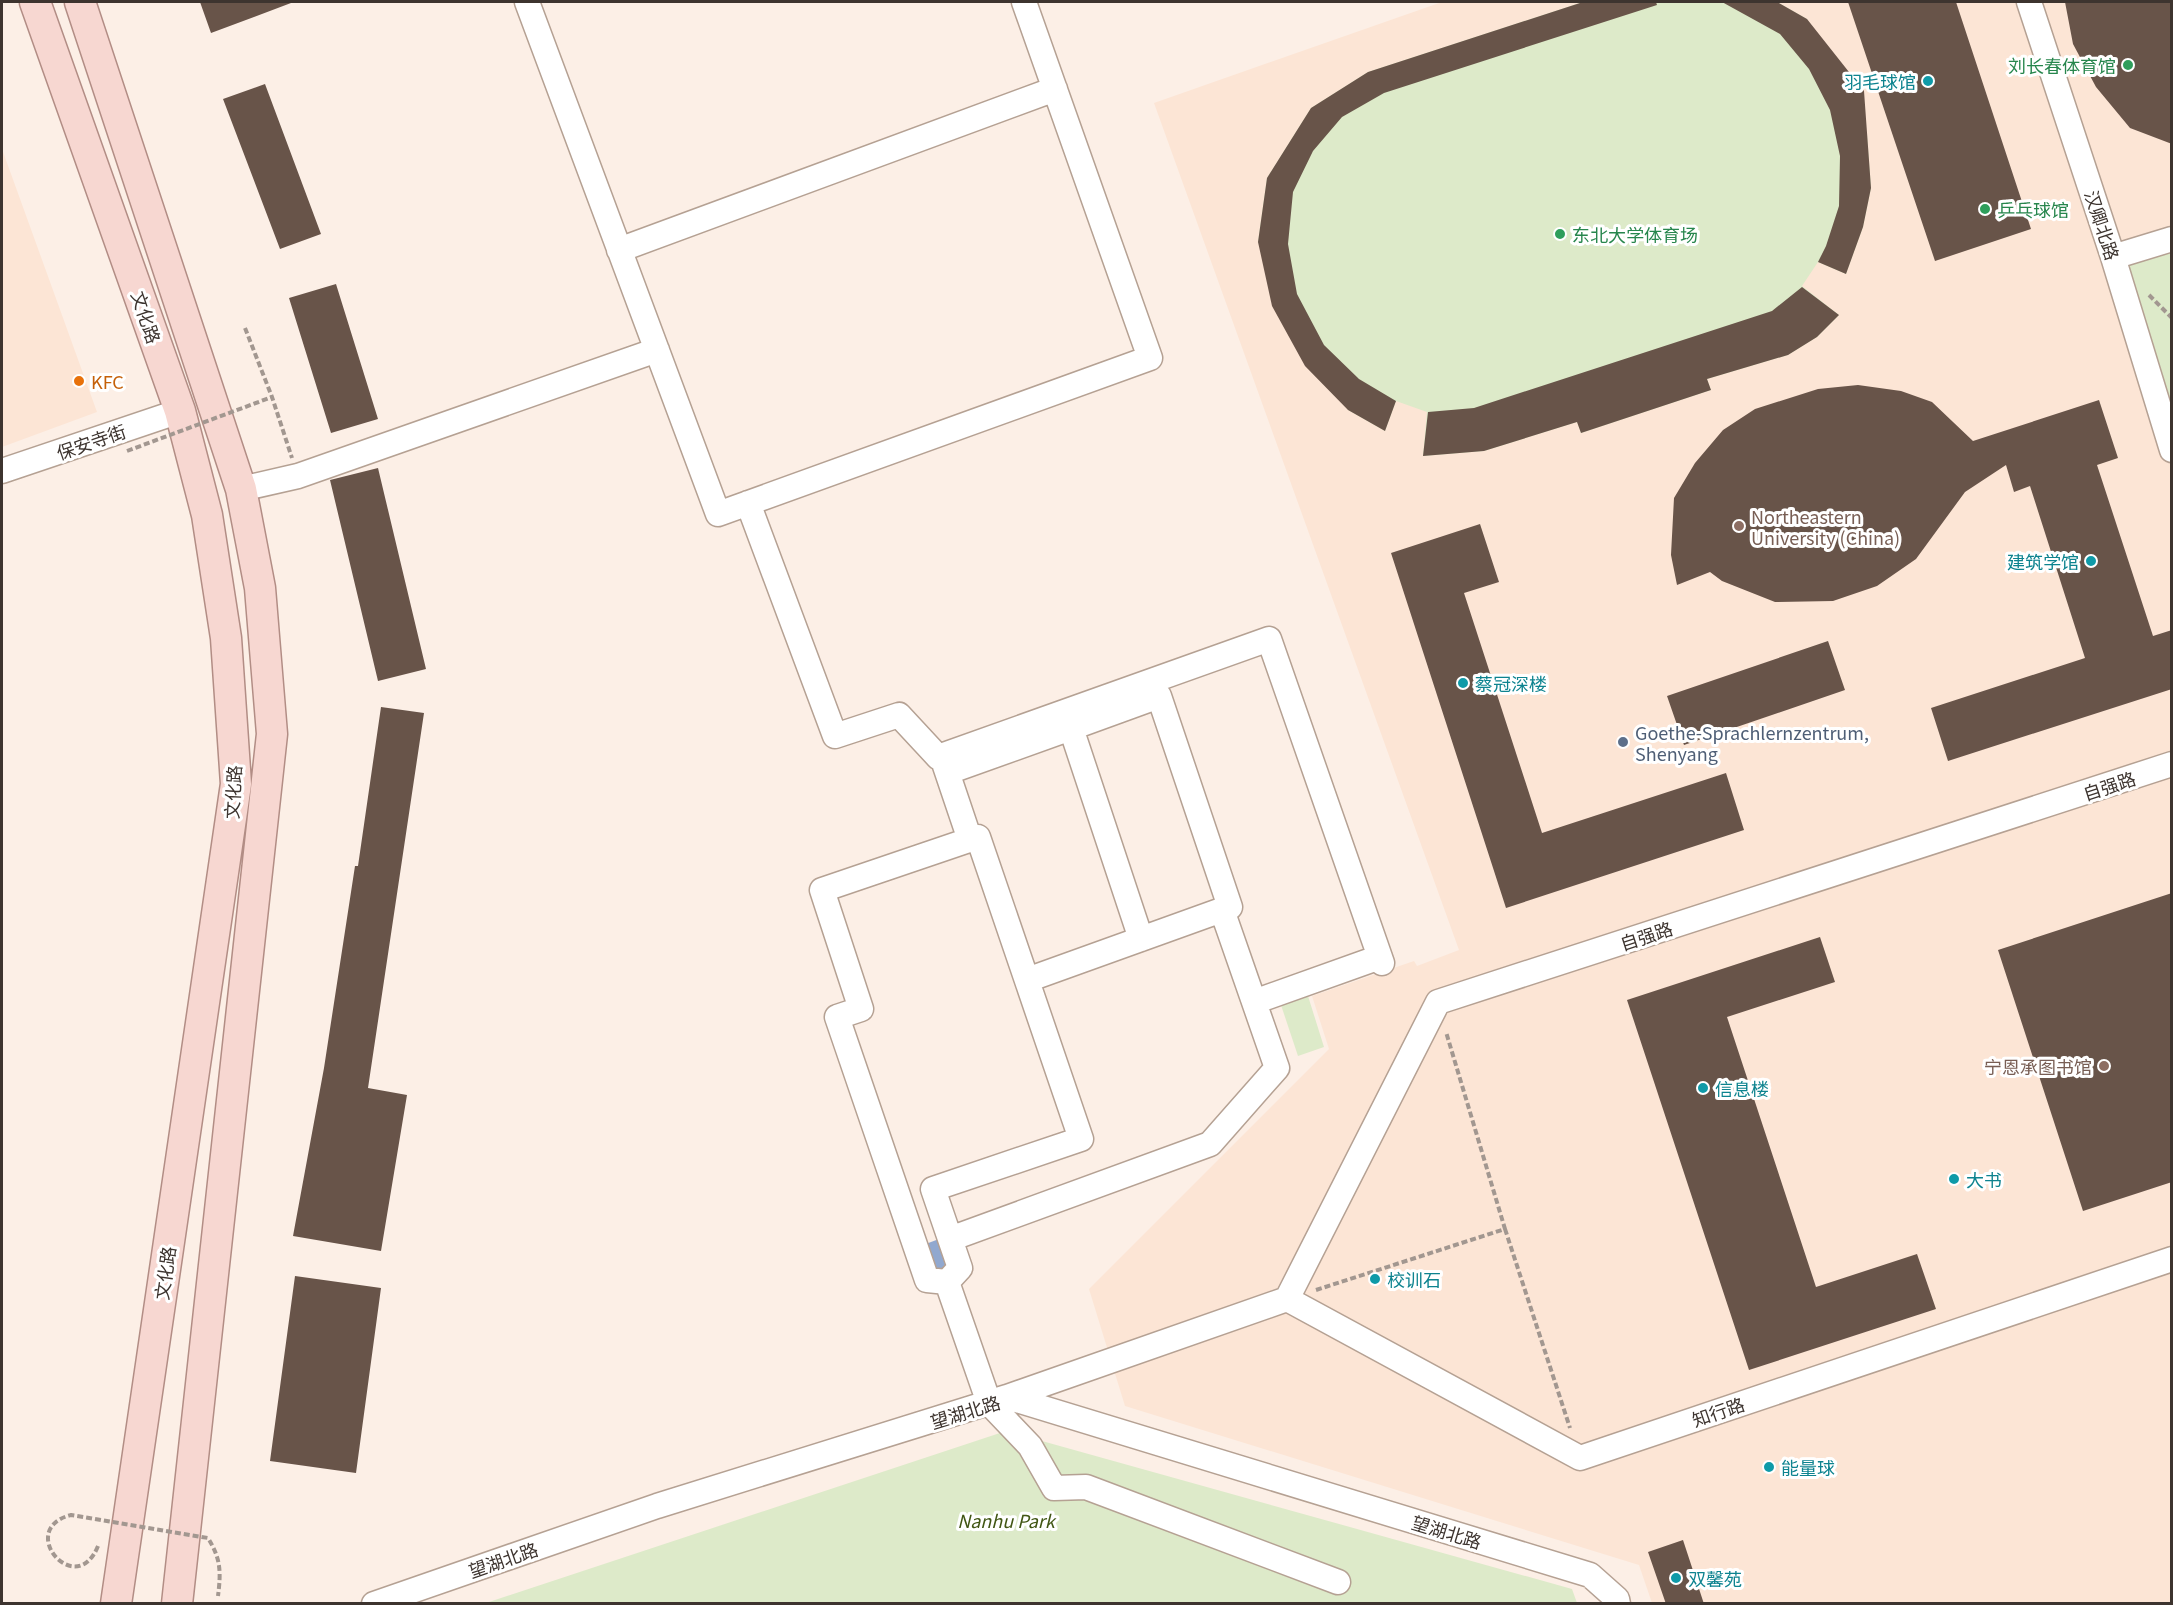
<svg xmlns="http://www.w3.org/2000/svg" width="2173" height="1605" font-family="Georgia,'Noto Sans SC',serif">
<style>
.built{fill:#fce5d5}
.green{fill:#ddeac9}
.water{fill:#91a8cf}
.building{fill:#685449}
.lines{fill:none;stroke-linecap:round;stroke-linejoin:round}
.minor-casing{stroke:#b5a193;stroke-width:27}
.major-casing{stroke:#b28d85;stroke-width:33}
.path{stroke:#a29790;stroke-width:4;stroke-dasharray:6 3;stroke-linecap:butt}
.minor{stroke:#fff;stroke-width:24}
.major{stroke:#f7d7d1;stroke-width:30}
.path-bridge{stroke:#a29790;stroke-width:4;stroke-dasharray:6 3;stroke-linecap:butt}
.leisure-dot{fill:#2e9e5b;stroke:#fff;stroke-width:2}
.culture-dot{fill:#0f9aa8;stroke:#fff;stroke-width:2}
.food-dot{fill:#e8710a;stroke:#fff;stroke-width:2}
.education-dot{fill:#8d6e63;stroke:#fff;stroke-width:2}
.service-dot{fill:#5c6f8a;stroke:#fff;stroke-width:2}
.labels{text-anchor:middle;dominant-baseline:central;stroke-width:6;stroke-linejoin:round;paint-order:stroke}
.leisure-label{font-size:18px;fill:#27864d;stroke:#fff;text-anchor:start}
.culture-label{font-size:18px;fill:#0d838f;stroke:#fff;text-anchor:start}
.street-label{font-size:18px;fill:#3d342f;stroke:#fff}
.food-label{font-size:18px;fill:#c56008;stroke:#fff;text-anchor:start}
.education-label{font-size:18px;fill:#785e54;stroke:#fff;text-anchor:start}
.service-label{font-size:18px;fill:#4e5e75;stroke:#fff;text-anchor:start}
.park-label{font-size:18px;font-style:italic;fill:#415614;stroke:#fff}
</style>
<rect width="100%" height="100%" fill="#fcefe6"/>
<path class="built" d="M1442,2h729v1601h-519l-13,-38 -514,-159 -36,-117 240,-240 -17,-53 102,-35 3,5 42,-16 -305,-847z
M2,149l95,263 -95,35z"/>
<path class="green" d="M1583,2h194l30,17 60,115 4,54 -8,39 -17,47 -28,-12 -16,24 37,29 -22,22 -29,18 -81,24 4,11 -130,43 -4,-11 -93,29 -61,5 4,-44 -31,-11 -11,30 -37,-21 -90,-168 9,-64 44,-70 57,-36z
M2171,239v210l-58,-192z
M1308,996l16,51 -26,9 -17,-51z
M1006,1431l566,158 5,14 -1094,1z"/>
<path class="water" d="M939,1239l14,24 -19,13 -11,-31z"/>
<path class="building" d="M200,2h91v1l-80,30z
M1583,2h73l1,3 -273,88 -42,24 -29,34 -20,41 -5,52 9,50 27,51 35,34 37,22 -11,30 -37,-21 -43,-44 -33,-60 -14,-64 9,-64 44,-70 57,-36z
M1722,2h55l30,17 57,72 7,97 -8,39 -17,47 -28,-12 8,-16 13,-40 1,-50 -10,-46 -21,-41 -29,-35z
M1848,2h108l75,227 -96,32z
M2065,2h107v142l-42,-16 -34,-41 -23,-43z
M265,84l56,150 -41,15 -57,-150z
M336,284l42,135 -47,14 -42,-135z
M1802,287l37,28 -22,22 -29,18 -81,24 4,11 -130,43 -4,-11 -93,29 -61,5 5,-44 46,-4 298,-97z
M1858,385l43,6 31,11 41,39 126,-41 19,58 -21,7 56,171 19,-6v59l-224,72 -17,-53 154,-50 -55,-172 -16,6 -8,-27 -41,27 -49,67 -39,27 -44,15 -58,1 -53,-21 -12,-9 -33,13 -6,-30 3,-57 21,-35 28,-33 32,-21 63,-20z
M378,468l48,201 -48,12 -48,-201z
M1480,524l19,58 -35,11 78,240 184,-60 18,57 -238,78 -115,-355z
M1828,641l17,49 -161,55 -17,-49z
M381,707l43,6 -56,375 39,7 -26,156 -88,-15 31,-168 31,-202h3z
M2172,893v289l-89,29 -85,-261z
M1820,937l15,45 -108,35 89,270 101,-33 19,55 -187,61 -122,-370z
M295,1276l86,12 -25,185 -86,-12z
M1683,1540l21,64h-38l-18,-52z"/>
<g class="lines">
<g class="minor-casing">
<path id="minor" d="M527,2l191,512 432,-156 -126,-356
M2029,2l84,255 59,193
M619,250l436,-161
M2113,257l59,-18
M2,471l178,-60
M241,489l57,-13 359,-126
M748,503l87,233 64,-21 39,42 331,-118 113,324
M942,757l28,83
M948,772l123,-44 70,211
M1027,980l203,-73 -71,-211 -88,32
M1254,1002l126,-45
M950,1239l260,-95 67,-76 -55,-158
M947,1282l-20,-2 -90,-263 24,-8 -39,-119 156,-53 103,302 -148,50 27,79 -13,14 42,121 41,43 24,42 32,-1 252,95
M1287,1299l151,-297 734,-238
M1287,1299l293,159 592,-199
M1007,1397l280,-98
M374,1604l283,-98 350,-109 583,178 27,24 1,5"/>
</g>
<g class="major-casing">
<path id="major" d="M35,2l145,409 27,104 19,123 10,146 -120,820
M80,2l161,487 19,99 12,146 -95,870"/>
</g>
<path class="path" d="M2149,295l23,23
M245,328l27,69 20,61
M1505,1229l65,199
M1316,1290l189,-61 -59,-197"/>
<use href="#minor" class="minor"/>
<use href="#major" class="major"/>
<path class="path-bridge" d="M127,451l145,-54
M98,1546c-22,55 -83,-17 -27,-31l137,23c13,21 13,34 10,58"/>
</g>
<g class="leisure-dot">
<circle cx="2128" cy="65" r="6"/>
<circle cx="1985" cy="209" r="6"/>
<circle cx="1560" cy="234" r="6"/>
</g>
<g class="culture-dot">
<circle cx="1928" cy="81" r="6"/>
<circle cx="2091" cy="561" r="6"/>
<circle cx="1463" cy="683" r="6"/>
<circle cx="1703" cy="1088" r="6"/>
<circle cx="1954" cy="1179" r="6"/>
<circle cx="1375" cy="1279" r="6"/>
<circle cx="1769" cy="1467" r="6"/>
<circle cx="1676" cy="1578" r="6"/>
</g>
<circle class="food-dot" cx="79" cy="381" r="6"/>
<g class="education-dot">
<circle cx="1739" cy="526" r="6"/>
<circle cx="2104" cy="1066" r="6"/>
</g>
<circle class="service-dot" cx="1623" cy="742" r="6"/>
<g class="labels">
<g class="leisure-label">
<text x="2116" y="65" text-anchor="end">刘长春体育馆</text>
<text x="1997" y="209">乒乓球馆</text>
<text x="1572" y="234">东北大学体育场</text>
</g>
<g class="culture-label">
<text x="1916" y="81" text-anchor="end">羽毛球馆</text>
<text x="2079" y="561" text-anchor="end">建筑学馆</text>
<text x="1475" y="683">蔡冠深楼</text>
<text x="1715" y="1088">信息楼</text>
<text x="1966" y="1179">大书</text>
<text x="1387" y="1279">校训石</text>
<text x="1781" y="1467">能量球</text>
<text x="1688" y="1578">双馨苑</text>
</g>
<g class="street-label">
<text transform="translate(2103 225) rotate(72)">汉卿北路</text>
<text transform="translate(147 317) rotate(71)">文化路</text>
<text transform="translate(91 441) rotate(-19)">保安寺街</text>
<text transform="translate(2109 785) rotate(-18)">自强路</text>
<text transform="translate(232 792) rotate(-87)">文化路</text>
<text transform="translate(1646 935) rotate(-18)">自强路</text>
<text transform="translate(164 1273) rotate(-82)">文化路</text>
<text transform="translate(965 1411) rotate(-17)">望湖北路</text>
<text transform="translate(1718 1411) rotate(-19)">知行路</text>
<text transform="translate(1447 1531) rotate(17)">望湖北路</text>
<text transform="translate(503 1559) rotate(-19)">望湖北路</text>
</g>
<g class="food-label">
<text x="91" y="381">KFC</text>
</g>
<g class="education-label">
<text x="1751" y="516">Northeastern<tspan x="1751" dy="21">University (China)</tspan></text>
<text x="2092" y="1066" text-anchor="end">宁恩承图书馆</text>
</g>
<g class="service-label">
<text x="1635" y="732">Goethe-Sprachlernzentrum,<tspan x="1635" dy="21">Shenyang</tspan></text>
</g>
<g class="park-label">
<text x="1006" y="1520">Nanhu Park</text>
</g>
</g>
<rect width="2173" height="1605" fill="none" stroke="#3d342f" stroke-width="6"/>
</svg>
